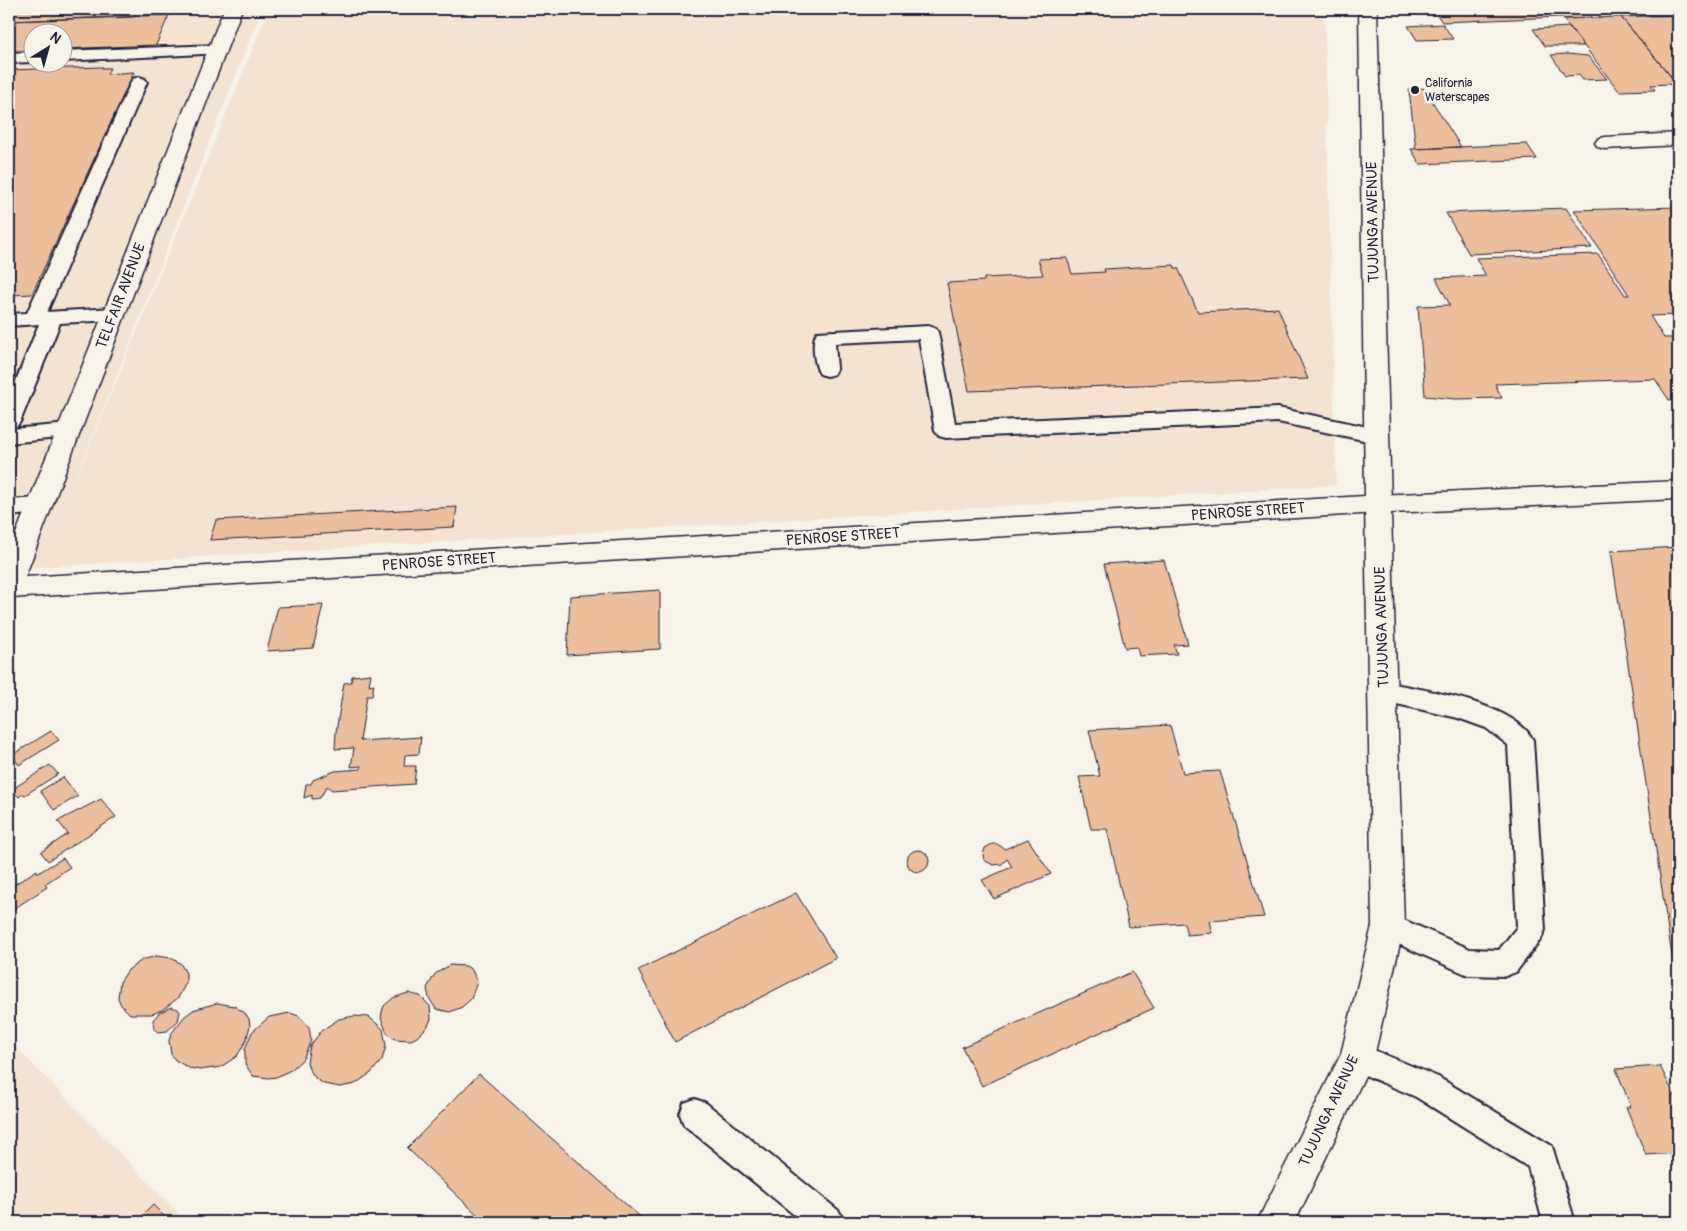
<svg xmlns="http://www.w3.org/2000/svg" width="1687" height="1231" font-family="Pangolin,sans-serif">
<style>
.built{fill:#f4e3d1;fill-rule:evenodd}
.building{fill:#ecbf9c;stroke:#22223b}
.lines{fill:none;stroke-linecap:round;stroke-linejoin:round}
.lane-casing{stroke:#22223b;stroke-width:4}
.street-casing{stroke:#22223b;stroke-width:3}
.secondary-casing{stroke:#22223b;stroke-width:3}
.lane{fill:#f7f3e8;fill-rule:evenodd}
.street{fill:#f7f3e8;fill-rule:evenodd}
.secondary{fill:#f7f3e8;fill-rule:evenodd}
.poi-dot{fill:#22223b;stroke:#f7f3e8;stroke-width:2}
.labels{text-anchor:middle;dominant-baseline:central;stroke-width:5;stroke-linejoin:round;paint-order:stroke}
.far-poi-label{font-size:12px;fill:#22223b;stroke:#f7f3e8;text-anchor:start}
.street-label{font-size:15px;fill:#22223b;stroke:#f7f3e8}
</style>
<rect width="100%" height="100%" fill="#f7f3e8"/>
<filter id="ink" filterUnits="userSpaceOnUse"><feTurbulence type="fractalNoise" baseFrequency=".02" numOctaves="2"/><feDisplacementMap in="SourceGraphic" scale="10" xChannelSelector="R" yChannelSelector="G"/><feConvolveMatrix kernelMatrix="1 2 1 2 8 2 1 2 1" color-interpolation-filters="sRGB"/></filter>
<g filter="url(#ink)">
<path class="built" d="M9,9h253l-197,497 204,-497h1055l12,476 -1327,84zM32,32h30v30h-30z
M9,1040l178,182h-178z"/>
<path class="building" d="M9,9h129l-4,8 -125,4z
M1433,9h121l7,8 -119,5z
M1614,9h52l4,4 -50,2z
M1586,11l6,7 -29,1 -6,-7z
M169,15l-13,30 -94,4v-17h-30v24l-20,1 4,-6h-7v-30z
M1678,15v66h-3l-54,-64z
M1621,17l57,68v3h-5l-4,-4 -18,1 4,5 -36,1 -56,-72z
M1443,24l10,15 -36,1 -9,-14z
M1570,27l14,19h-39l-12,-17z
M1567,54l21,2 19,23 -24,1 -4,-5 -14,1 -14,-21z
M103,67l-1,1h8l-3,6 27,-2 -102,222 -23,1v-225z
M1423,88l4,5 34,54 -45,2 -7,-59z
M1527,144l10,15 -117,5 -9,-15z
M1678,207v86l-8,1 8,11v10l-28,1 14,22h14v62h-9l-14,-21 -160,5 7,14 -46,1 -31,-3 -7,-90 32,-1 -14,-27 50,-2 -10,-18 122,-4 27,41h4l-55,-85z
M1566,208l26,40 -123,6 -23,-41z
M1067,258l5,16 33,-2 -1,-3 70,-4 1,3h3l20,44 80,-4 30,71 -339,12 -22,-108 37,-2v-3l59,-3 -5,-16z
M457,507l-3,20 -244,13 6,-20z
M1678,547v449l-67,-445z
M1164,560l24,84 -14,1 3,9 -38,2 -2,-9 -12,1 -21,-84z
M660,590v59l-93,6 3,-59z
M323,605l-10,43 -46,3 11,-44z
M371,674l-2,11 5,-1 -2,12h-5l-7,45 61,-4 -2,17 -14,1 -1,11h12l-2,18 -82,6 -5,-4 -7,12 -8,1v-4l-8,3 2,-14h5l2,-4 22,-9 26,-2v-3l-10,1 3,-19 -19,1 1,-17 8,-49 7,-1 1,-6z
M1170,725l13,48 37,-2 44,146 -55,4 3,12 -25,2 -3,-12 -55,4 -22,-98h-16l-12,-52 21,-1 -11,-46z
M51,731l8,9 -40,25 -7,-10z
M50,765l8,9 -33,21 -2,-1 -4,3 -6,-6 4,-5z
M63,777l15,19 -24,14 -14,-19z
M101,799l15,18 -68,44 -7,-9 27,-18 -10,-13z
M1028,839l23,35 -57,25 -12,-19 30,-13 -5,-8 -5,5 -9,1 -9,-5 -1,-5 2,-7 7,-4h5l8,5z
M907 861a11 11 0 1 1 22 0a11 11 0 1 1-22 0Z
M63,858l7,9 -25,17 2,3 -38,25v-24l28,-18 1,3z
M796,893l40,65 -161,84 -37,-72z
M156,956l15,2 9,5 6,10v10l-8,15 -16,12 -10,4h-22l-9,-9 -3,-7 2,-16 8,-12 14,-10z
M450,965l16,1 6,4 5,12 -6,17 -9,8 -12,5 -14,-3 -7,-11 -2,-10 8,-14z
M1132,972l22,36 -172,78 -20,-39z
M408,993l12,3 10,10 1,13 -3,7 -11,11 -6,3 -16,-1 -8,-6 -6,-15 1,-6 2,-6 9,-8z
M217,1003l17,3 11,7 4,6 1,7 -4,15 -9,15 -16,11 -21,3 -11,-2 -14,-8 -4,-6 -2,-13 2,-7 13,-17 9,-7z
M171,1007l7,2 2,3 -2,9 -11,10 -9,1 -4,-3 -1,-9 6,-7z
M290,1013l9,3 10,11 2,13 -8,19 -12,11 -15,7 -7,1 -16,-2 -8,-12v-15l7,-17 17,-15z
M354,1016l15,1 14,12 3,17 -4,14 -11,13 -16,11 -15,3 -16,-3 -8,-5 -7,-10 -2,-7 3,-16 12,-16 17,-11z
M1660,1066l18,37v50l-32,2 -20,-48h5l-15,-38z
M479,1074l167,148h-161l-78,-74z
M153,1205l17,17h-34z"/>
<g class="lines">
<g class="lane-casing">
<path id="lane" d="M217,45l6,2 2,3 -2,3 -161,8v-10z
M32,52v10l-23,1v-10z
M139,77l6,2 2,3 -100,230 67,-4 7,2 3,4 -3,4 -7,2 -54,3 -40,99 -4,5 -5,2 58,-5 7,2 4,5 -4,5 -67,7v-45l30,-74 -30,2v-12l18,-1 104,-231 2,-3z
M928,326l7,2 3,4 17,91 323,-15 99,21 8,2 3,5 -3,5 -8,2 -99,-21 -332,16 -7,-2 -4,-5 -16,-92 -84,4 2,26 -3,5 -7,2 -7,-2c-6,-9 -9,-33 -3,-42z
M39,498l8,2 3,6 -3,6 -38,4v-16z
M1384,682c39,8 129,20 149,58l12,190 -4,9 -25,33 -10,4 -38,-1 -90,-40 -4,-9 4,-9 10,-4 82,36 29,1 18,-23 -9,-182 -22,-17 -28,-10 -83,-19 -3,-7 3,-7z
M1357,1043l81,34 114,69 23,76h-32l-15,-55 -112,-70 -70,-30 -4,-10 4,-10z
M695,1099l11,4 133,108 5,11h-41l-119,-97 -4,-11 4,-11z"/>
</g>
<g class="street-casing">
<path id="street" d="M224,9h18l-217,568 1340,-81 -6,-487h18l14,495 -4,7 -9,2 -1369,85v-47z
M1678,133v12l-73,4 -7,-2 -3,-4 3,-4 7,-2z"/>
</g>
<g class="secondary-casing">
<path id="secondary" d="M1678,481v18l-287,14 13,413 -30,131 -79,165h-38l84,-168 31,-128 -7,-422 4,-7 9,-2z"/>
</g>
<use href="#lane" class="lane"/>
<use href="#street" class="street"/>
<use href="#secondary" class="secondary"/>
</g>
</g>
<circle class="poi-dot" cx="1415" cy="90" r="5"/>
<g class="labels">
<g class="far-poi-label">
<text x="1425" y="83">California<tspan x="1425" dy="14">Waterscapes</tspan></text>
</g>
<g class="street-label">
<text transform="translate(1373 222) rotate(-91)">TUJUNGA AVENUE</text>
<text transform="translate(121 296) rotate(-69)">TELFAIR AVENUE</text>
<text transform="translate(1248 512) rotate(-4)">PENROSE STREET</text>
<text transform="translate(843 537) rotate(-4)">PENROSE STREET</text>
<text transform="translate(439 562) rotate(-4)">PENROSE STREET</text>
<text transform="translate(1382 627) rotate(-92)">TUJUNGA AVENUE</text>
<text transform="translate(1329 1111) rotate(-65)">TUJUNGA AVENUE</text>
</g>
</g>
<rect width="1687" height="1231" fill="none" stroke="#f7f3e8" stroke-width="30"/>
<rect x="15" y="15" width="1657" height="1201" fill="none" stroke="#22223b" stroke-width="2" filter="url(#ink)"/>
<g transform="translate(48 48) rotate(37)"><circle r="24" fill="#f7f3e8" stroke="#a29fa3"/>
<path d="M0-4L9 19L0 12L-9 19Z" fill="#22223b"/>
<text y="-8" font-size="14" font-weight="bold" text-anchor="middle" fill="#22223b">N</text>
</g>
</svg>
